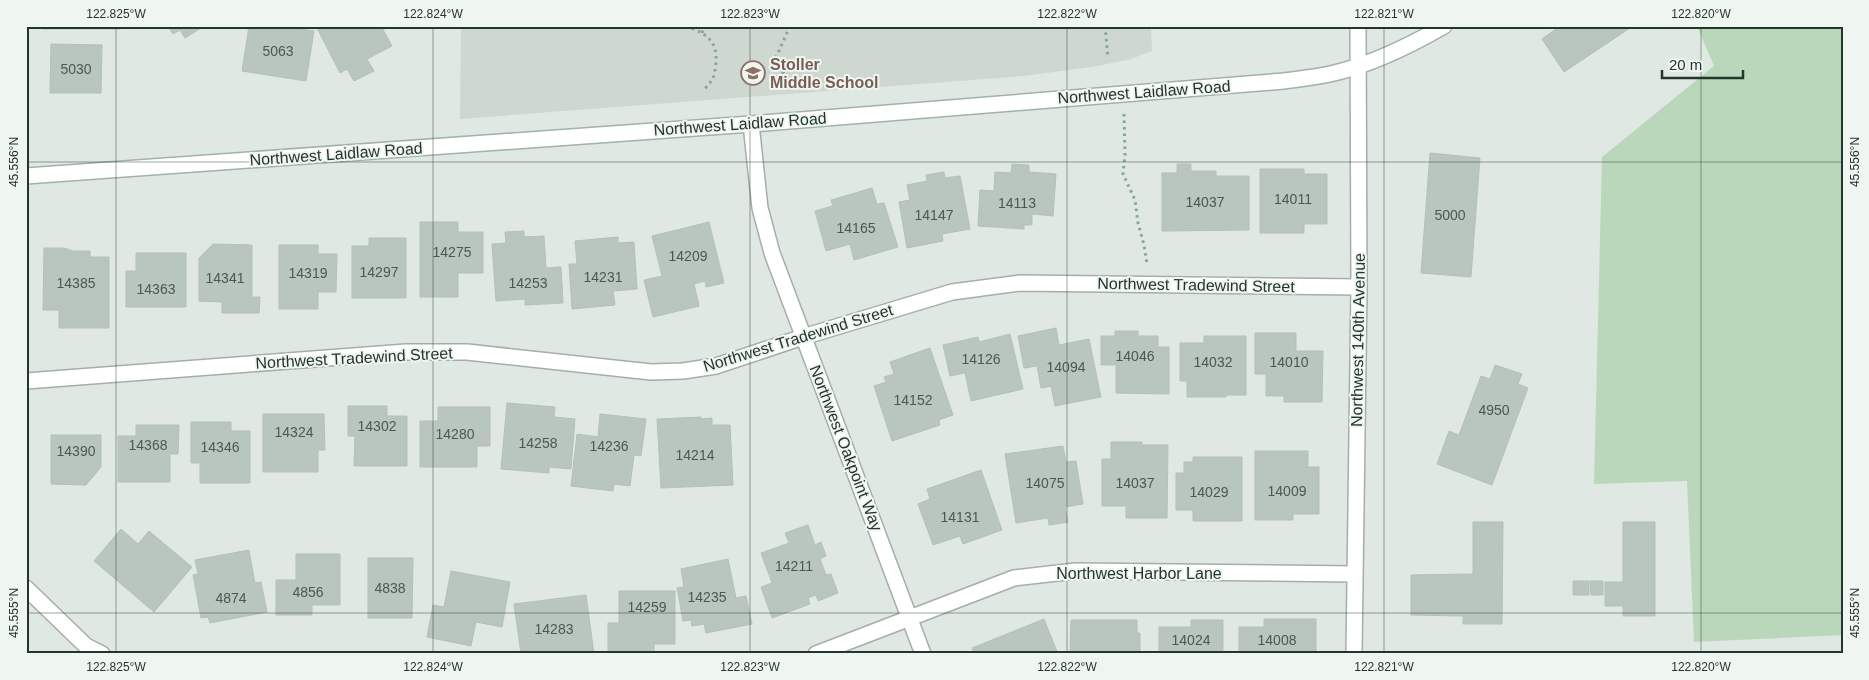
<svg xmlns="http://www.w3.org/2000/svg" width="1869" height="680" font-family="Helvetica,sans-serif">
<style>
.built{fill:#ced8d1}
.green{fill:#bbd7bb}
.building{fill:#b8c6bd;stroke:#b3c1b7}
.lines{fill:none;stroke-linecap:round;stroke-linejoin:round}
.minor-casing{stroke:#a3afa8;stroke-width:18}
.secondary-casing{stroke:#a0b3a7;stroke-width:18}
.path{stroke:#84a893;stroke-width:3;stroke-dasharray:2.5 4;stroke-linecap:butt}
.minor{stroke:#fff;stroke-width:15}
.secondary{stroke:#fff;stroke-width:15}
.ticks{fill:none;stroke:#23362c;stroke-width:1;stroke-opacity:0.45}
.labels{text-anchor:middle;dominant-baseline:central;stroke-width:4;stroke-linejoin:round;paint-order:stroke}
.number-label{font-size:14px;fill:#485a50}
.education-label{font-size:16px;font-weight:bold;fill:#785e54;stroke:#eff6f1;text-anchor:start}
.street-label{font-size:16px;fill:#23362c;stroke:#eff6f1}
.neatline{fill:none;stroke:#23362c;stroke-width:2}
.ticks-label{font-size:12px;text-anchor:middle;fill:#23362c}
</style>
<rect width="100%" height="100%" fill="#dfe8e2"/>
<path class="built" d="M461,26h690l1,25 -21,8 -33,7 -74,10 -564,43z"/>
<path class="green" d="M1697,26h146v609l-149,7 -7,-161 -93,3 8,-327 112,-91z"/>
<path class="building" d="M42,26h79v3h-79z
M168,26h36l-19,12 -5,-8 -7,4z
M249,26h33l32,5 -8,50 -64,-10z
M316,26h65l11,20 -25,13 7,12 -20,10 -7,-12 -7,4z
M1560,26h73l-69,46 -22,-33z
M51,44l51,1 -1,48h-51z
M1430,153l50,5 -9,119 -50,-4z
M1012,164l17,1v7l27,2 -3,42 -21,-2v11h-8v4l-46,-3 2,-36 14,1 1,-19 16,1z
M1177,164h14v7h25v5h33v54l-87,1v-58h15z
M1260,169h44v5h23v50h-23v9h-44z
M944,172l1,6 15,-2 10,53 -28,5 1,7 -36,7 -8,-46 11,-2 -3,-15 20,-4 -1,-6z
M872,188l5,16 7,-1 14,44 -44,13 -4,-16 -24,7 -11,-40 18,-5 -2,-6z
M420,222h38v10h25v41h-25v24h-38z
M709,222l15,61 -18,4 -1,-6 -11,3 5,22 -46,11 -9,-37 18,-4 -10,-40z
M524,231v6l20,-1 2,32 15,-1 2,36 -38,2v-6l-29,2 -4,-57 14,-1 -1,-11z
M618,237v6l16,-1 3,47 -24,2 2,14 -43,4 -3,-45h8l-2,-23z
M369,238h37v60h-54v-52h17z
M213,244l39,1v52h8l-1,16h-37v-11l-23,-1v-43z
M279,245h39v9h19l-1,38h-18v17h-39z
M44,248h20l9,3h17v6h19v71h-50v-18h-16z
M136,253h50v54h-60v-36h10z
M1056,328l3,17 30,-6 12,58 -46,9 -4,-20 -10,2 -4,-22 -13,2 -6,-32z
M1115,331h23v5h20v11h11v47l-53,-1v-28h-15v-29h14z
M1255,333h41v18h27l-1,51h-38v-6h-18v-22h-11z
M1010,334l13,55 -52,12 -6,-28 -15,3 -7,-31 35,-8 1,5z
M1204,336h42v59h-20v2h-39v-16h-7v-38h24z
M930,348l23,67 -14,5 1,5 -48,16 -18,-55 12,-4 -2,-5 10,-3 -4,-12z
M1495,365l27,9 -4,10 10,4 -36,97 -55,-21 12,-33 10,4 22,-59 9,3z
M507,403l48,4 -1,10 21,2 -4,50 -22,-2v6l-48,-4z
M348,406h39v10h20v50h-53l1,-30h-7z
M438,407h52v39h-13v21h-57v-46h18z
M263,414h61l1,36h-7v22h-55z
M600,414l46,5 -5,37 -7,-1 -4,31 -16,-2 -1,7 -42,-5 6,-52 21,3z
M701,417v2l11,-1v7h18l3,60 -72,3 -4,-69z
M191,422h40v9h19v52h-50v-20h-9z
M136,425h43l-1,29h-8v28h-52v-46h18z
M51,435h50v32l-15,18 -35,-1z
M1111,442h31v3h26l-1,73h-41v-12h-24v-47h9z
M1063,446l3,16 10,-1 7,43 -18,3 3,15 -19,3 -1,-7 -32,5 -11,-69z
M1255,451h53v16h11v47h-26v6h-38z
M1193,457h49v64h-49v-11h-17v-37h8v-11h9z
M981,470l21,60 -39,14 -3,-8 -27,9 -15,-41 12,-5 -3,-10z
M1473,522h30l-1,102h-39v-8l-52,-1v-40l62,-1z
M1623,522h32v94h-32v-10h-18v-24h18z
M808,525l7,20 6,-3 5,14 -6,3 6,16 5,-1 7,19 -20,8 -2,-6 -8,3 2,6 -38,14 -11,-31 11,-4 -11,-30 28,-10 -4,-10z
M121,529l17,15 11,-13 43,36 -38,45 -60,-51z
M249,550l6,33 6,-1 6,30 -57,11 -2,-6 -7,1 -8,-43 5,-1 -3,-14z
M296,554h44v51h-28v10h-36v-35h20z
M368,558h45l-1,60h-44z
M728,559l8,39 10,-2 6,28 -46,9 -2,-9 -12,2 -1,-6 -8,1 -6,-33 7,-1 -3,-18z
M451,571l59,11 -8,45 -26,-5 -5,24 -44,-9 6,-32 11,2z
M1573,581h16v14h-16z
M1590,581h13v14h-12z
M619,591h56v53h-21v9h-46v-30h11z
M586,595l8,59h-73l-7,-50z
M1044,619l14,35h-84l-2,-6z
M1264,619h52v35h-77v-27h25z
M1071,620h66v13h3v21h-70z
M1191,620h32v34h-64v-27h32z"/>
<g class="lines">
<g class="minor-casing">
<path id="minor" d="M751,124l9,84 12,45 151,401
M26,381l380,-29h61l184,20 32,-1 33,-5 87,-29 149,-45 68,-9 339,4
M26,588l60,58 16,8
M816,654l198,-76 61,-7 280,3
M1354,654l5,-367 -1,-261"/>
</g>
<g class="secondary-casing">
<path id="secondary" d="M26,176l725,-52 533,-43c15,-2 31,-4 46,-7 37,-8 81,-29 114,-48"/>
</g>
<path class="path" d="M686,26c7,3 16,6 21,11 12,9 10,28 6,41 -2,4 -6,8 -9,12
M790,26l-16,36 19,22
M1105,26l3,32
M702,33l3,-7
M1124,114l1,41 -2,19 12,26 3,23 6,22 3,19"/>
<use href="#minor" class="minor"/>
<use href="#secondary" class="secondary"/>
</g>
<path class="ticks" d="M116,26v628M433,26v628M750,26v628M1067,26v628M1384,26v628M1701,26v628M26,162h1817M26,613h1817"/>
<defs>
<g id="school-ring" transform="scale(1.25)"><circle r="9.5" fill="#eff6f1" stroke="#8d6e63" stroke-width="1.5"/><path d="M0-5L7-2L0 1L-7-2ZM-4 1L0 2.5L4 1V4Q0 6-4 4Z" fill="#8d6e63"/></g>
</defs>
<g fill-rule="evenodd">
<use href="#school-ring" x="753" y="73"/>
</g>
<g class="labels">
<g class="number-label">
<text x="278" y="51">5063</text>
<text x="76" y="69">5030</text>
<text x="1293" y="199">14011</text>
<text x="1205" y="202">14037</text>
<text x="1017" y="203">14113</text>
<text x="934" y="215">14147</text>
<text x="1450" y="215">5000</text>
<text x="856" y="228">14165</text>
<text x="452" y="252">14275</text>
<text x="688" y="256">14209</text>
<text x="379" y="272">14297</text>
<text x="308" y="273">14319</text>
<text x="603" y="277">14231</text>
<text x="225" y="278">14341</text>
<text x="76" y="283">14385</text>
<text x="528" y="283">14253</text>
<text x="156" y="289">14363</text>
<text x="1135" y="356">14046</text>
<text x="981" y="359">14126</text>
<text x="1213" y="362">14032</text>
<text x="1289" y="362">14010</text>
<text x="1066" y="367">14094</text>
<text x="913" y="400">14152</text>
<text x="1494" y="410">4950</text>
<text x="377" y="426">14302</text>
<text x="294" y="432">14324</text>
<text x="455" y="434">14280</text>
<text x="538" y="443">14258</text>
<text x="148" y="445">14368</text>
<text x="609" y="446">14236</text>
<text x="220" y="447">14346</text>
<text x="76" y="451">14390</text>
<text x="695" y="455">14214</text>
<text x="1045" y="483">14075</text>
<text x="1135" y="483">14037</text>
<text x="1287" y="491">14009</text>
<text x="1209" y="492">14029</text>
<text x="960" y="517">14131</text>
<text x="794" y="566">14211</text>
<text x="390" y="588">4838</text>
<text x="308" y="592">4856</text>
<text x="707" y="597">14235</text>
<text x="231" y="598">4874</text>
<text x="647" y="607">14259</text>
<text x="554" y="629">14283</text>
<text x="1191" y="640">14024</text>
<text x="1277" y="640">14008</text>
</g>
<g class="education-label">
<text x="770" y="64">Stoller<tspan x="770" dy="18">Middle School</tspan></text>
</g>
<g class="street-label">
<text transform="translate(1144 92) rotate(-4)">Northwest Laidlaw Road</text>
<text transform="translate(740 124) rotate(-4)">Northwest Laidlaw Road</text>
<text transform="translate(336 154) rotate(-4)">Northwest Laidlaw Road</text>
<text transform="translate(1196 285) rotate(1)">Northwest Tradewind Street</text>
<text transform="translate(798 338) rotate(-17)">Northwest Tradewind Street</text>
<text transform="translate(1358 340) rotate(-89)">Northwest 140th Avenue</text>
<text transform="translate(354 358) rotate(-3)">Northwest Tradewind Street</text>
<text transform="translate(846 448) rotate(69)">Northwest Oakpoint Way</text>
<text x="1139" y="573">Northwest Harbor Lane</text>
</g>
</g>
<rect width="1869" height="680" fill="none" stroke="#eff6f1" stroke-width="55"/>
<path d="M1662 70v8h81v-8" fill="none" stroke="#23362c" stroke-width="2.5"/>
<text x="1669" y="70" font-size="15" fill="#23362c" stroke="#eff6f1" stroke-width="4" paint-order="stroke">20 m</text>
<rect x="28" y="28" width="1814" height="624" class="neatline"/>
<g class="ticks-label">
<text x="116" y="18">122.825°W</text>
<text x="433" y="18">122.824°W</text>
<text x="750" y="18">122.823°W</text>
<text x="1067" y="18">122.822°W</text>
<text x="1384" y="18">122.821°W</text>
<text x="1701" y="18">122.820°W</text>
<text transform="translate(14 162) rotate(-90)" y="4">45.556°N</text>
<text transform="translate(1855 162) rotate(-90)" y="4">45.556°N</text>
<text transform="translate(14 613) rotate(-90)" y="4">45.555°N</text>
<text transform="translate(1855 613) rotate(-90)" y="4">45.555°N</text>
<text x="116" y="671">122.825°W</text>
<text x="433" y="671">122.824°W</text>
<text x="750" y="671">122.823°W</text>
<text x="1067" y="671">122.822°W</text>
<text x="1384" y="671">122.821°W</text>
<text x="1701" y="671">122.820°W</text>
</g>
</svg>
